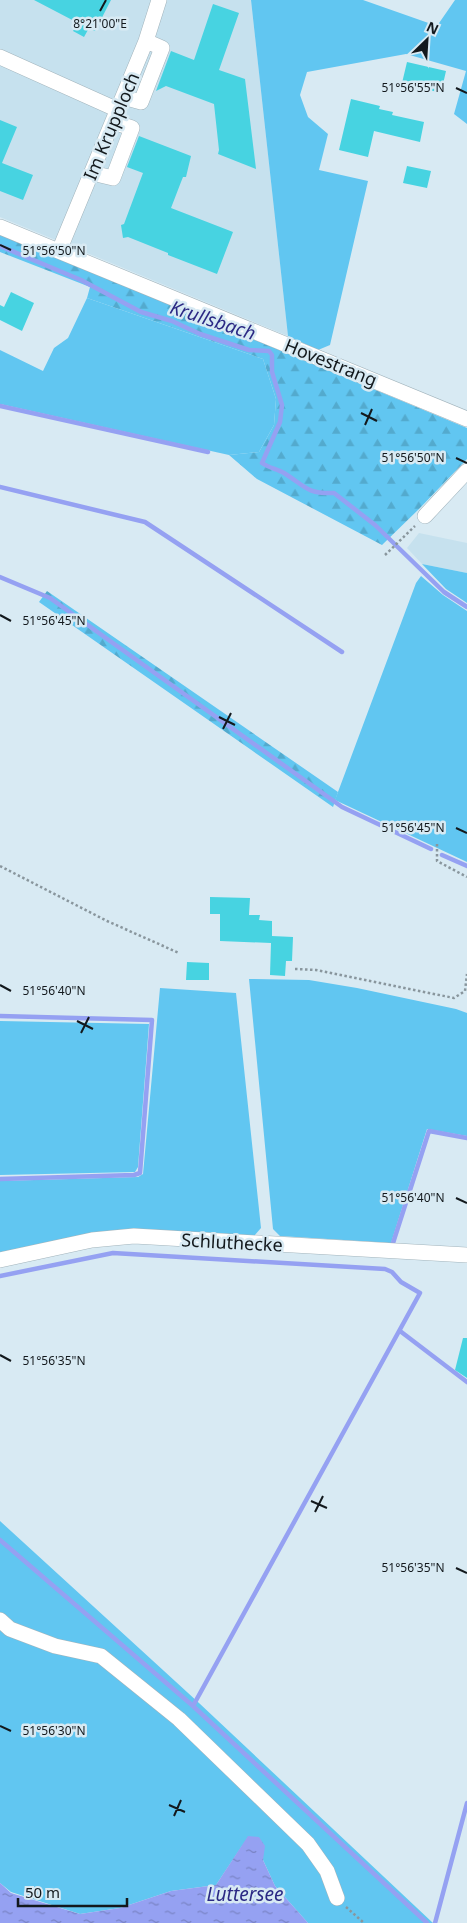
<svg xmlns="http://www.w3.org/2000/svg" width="467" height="1923" font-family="'Noto Sans',sans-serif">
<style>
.built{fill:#c6e1ee}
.grass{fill:#61c6f1}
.forest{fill:url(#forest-firs)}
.water{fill:url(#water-ripples)}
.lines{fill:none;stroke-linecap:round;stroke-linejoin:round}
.stream{stroke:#95a1f2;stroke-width:4.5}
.building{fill:#47d3e1}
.minor-casing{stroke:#a2b4bc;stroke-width:16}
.path{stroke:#89969d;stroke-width:2.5;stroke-dasharray:2.5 2.5;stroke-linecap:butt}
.minor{stroke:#fff;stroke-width:15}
.ticks{fill:none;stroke:#13191d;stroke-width:2}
.labels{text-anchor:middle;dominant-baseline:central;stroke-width:5;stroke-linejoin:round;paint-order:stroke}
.street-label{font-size:18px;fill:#13191d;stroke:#d8eaf3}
.water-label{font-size:19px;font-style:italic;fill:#2b2984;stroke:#d8eaf3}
.ticks-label{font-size:12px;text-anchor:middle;fill:#13191d;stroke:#d8eaf3;stroke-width:5;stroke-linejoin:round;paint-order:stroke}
</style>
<defs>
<pattern id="forest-firs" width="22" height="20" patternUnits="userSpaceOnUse" patternTransform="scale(1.25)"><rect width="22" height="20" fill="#61c6f1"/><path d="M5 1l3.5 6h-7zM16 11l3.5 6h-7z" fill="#53aace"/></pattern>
<pattern id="water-ripples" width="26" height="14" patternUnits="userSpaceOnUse" patternTransform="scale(1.25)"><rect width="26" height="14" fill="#95a1f2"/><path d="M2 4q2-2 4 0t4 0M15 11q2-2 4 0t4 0" fill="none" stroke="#7882c3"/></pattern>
</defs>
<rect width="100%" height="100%" fill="#d8eaf3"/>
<path class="built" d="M0,0h251l37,336 -288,-119z
M419,533l48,10v30l-45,-9 -15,-16z"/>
<path class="grass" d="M251,0h112l74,26 18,-26h12v124l-13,-10 12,-43 -60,-17 -99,18 -7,23 8,22 20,17 -9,36 49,11 -38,164 -12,5 -30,-14z
M87,298l176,61 13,40 -2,26 -15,27 -30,3 -229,-51v-54l43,21 11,-23 14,-10z
M422,564l45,9v30l-21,-14z
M421,576l22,19 24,16v251l-132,-62 81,-217z
M249,979l60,1 48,8 99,21 11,4v123l-40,-7 -36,114 -111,-7 -7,-7z
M160,988l76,5 25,235 -8,9 -116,-6 -137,22v-72l138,-4 5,-3z
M0,1021l149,3 -11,143 -3,5 -135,3z
M0,1521l199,182 234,220h-125l-33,-37 -12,-26 -21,-14 -26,39 -45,6 -51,17 -40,6 -69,-22 -11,-9z"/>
<path class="forest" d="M0,234l467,194v31l-48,50 -37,36 -125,-66 -28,-24 30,-3 15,-27 2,-26 -13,-40 -176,-61 3,-11 -90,-35z
M47,591l291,201 -5,15 -294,-205z"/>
<path class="water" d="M248,1836l11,1 6,9 -2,14 12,26 33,37h-308v-40l11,10 69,21 40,-6 51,-17 45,-6z"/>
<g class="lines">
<path class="stream" d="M0,246l81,34 60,32 31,9 28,13 49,16 20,1 3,4v17l10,33 -2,17 -18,41c7,5 15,6 22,10 21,13 22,21 50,20l41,32 69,67 23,15
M0,406l208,46
M0,487l145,35 197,130
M0,577l50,21 292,209 89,42
M442,855l25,11
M0,1016l152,4 -12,153 -6,2 -134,4
M393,1243l36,-112 38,7
M0,1276l113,-23 272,16 7,3 9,10 19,11 -227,413
M400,1331l67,51
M0,1540l193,166 234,217
M435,1923l32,-120"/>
</g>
<path class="building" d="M34,0h77l-16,31 -6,-3 -5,9 -11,-6 5,-8z
M213,4l26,9 -20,57 26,9 11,90 -38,-15 1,-4 -5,-46 -48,-18 -10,5 15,-40 23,9z
M407,62l39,9 -5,22 -39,-10z
M351,99l29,7 -1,3 14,3 -1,3 32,7 -4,20 -46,-11 -6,26 -29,-7z
M0,120l17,7 -15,36 31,12 -10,25 -23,-9z
M139,136l52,20 -5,21h-3l-2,5 -10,26 62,24 -16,42 -49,-19v-2l-40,-16 -5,1 -2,-13 3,-1 19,-51 -16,-6z
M407,166l24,5 -4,17 -24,-5z
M11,292l23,11 -12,28 -22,-11v-15l4,2z
M210,897l40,1 -1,17h11l-1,5 13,1v15l21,1 -1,24h-6l-1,15 -15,-1 1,-32 -51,-2v-27h-10z
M187,962l22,1v17h-23z
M463,1338h4v40l-12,-8z"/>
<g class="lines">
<g class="minor-casing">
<path id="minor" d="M0,57l118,53
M123,97l18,5 21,-54 -16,-7
M92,173l21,5 19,-50 -19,-6
M0,227l467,192
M59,251l87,-210 13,-41
M425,516l42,-45
M0,1260l92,-20 42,-4 333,19
M0,1620l10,9 45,17 46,10 78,63 129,125 19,27 10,27"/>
</g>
<path class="path" d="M385,555l30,-29
M437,844v17l30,16
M0,866l107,55 72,32
M295,969l21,1 138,28 11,-7 2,-17
M346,1907l18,16"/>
<use href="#minor" class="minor"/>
</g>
<path class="ticks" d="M100,11l6,-11M456,88l11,5M0,245l11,5M361,413l16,8M365,425l7,-16M456,458l11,5M0,615l11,6M219,717l16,8M223,729l8,-16M456,828l11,5M0,985l11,6M77,1021l16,8M81,1033l8,-16M456,1198l11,5M0,1355l11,6M311,1501l16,7M315,1512l8,-16M456,1568l11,5M0,1726l11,5M169,1805l16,7M174,1816l7,-16"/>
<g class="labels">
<g class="street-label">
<text transform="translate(111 126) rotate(-67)">Im Krupploch</text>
<text transform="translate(331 362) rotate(22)">Hovestrang</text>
<text transform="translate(232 1242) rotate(3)">Schluthecke</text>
</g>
<g class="water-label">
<text transform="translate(213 320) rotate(18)">Krullsbach</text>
<text x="245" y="1894">Luttersee</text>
</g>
</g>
<g class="ticks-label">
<text x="100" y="28">8°21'00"E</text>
<text x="413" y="92">51°56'55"N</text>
<text x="54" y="255">51°56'50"N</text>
<text x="413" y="462">51°56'50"N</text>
<text x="54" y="625">51°56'45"N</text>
<text x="413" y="832">51°56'45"N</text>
<text x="54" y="995">51°56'40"N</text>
<text x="413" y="1202">51°56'40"N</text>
<text x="54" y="1365">51°56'35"N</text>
<text x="413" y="1572">51°56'35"N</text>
<text x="54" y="1735">51°56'30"N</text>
</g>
<g transform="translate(427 40) rotate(25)" stroke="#d8eaf3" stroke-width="4" paint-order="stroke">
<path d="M0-4L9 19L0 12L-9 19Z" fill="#13191d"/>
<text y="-8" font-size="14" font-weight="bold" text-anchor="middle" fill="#13191d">N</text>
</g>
<path d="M18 1898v8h109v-8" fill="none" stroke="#13191d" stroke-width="2.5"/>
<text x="25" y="1898" font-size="15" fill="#13191d" stroke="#d8eaf3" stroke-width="4" paint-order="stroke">50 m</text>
</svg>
